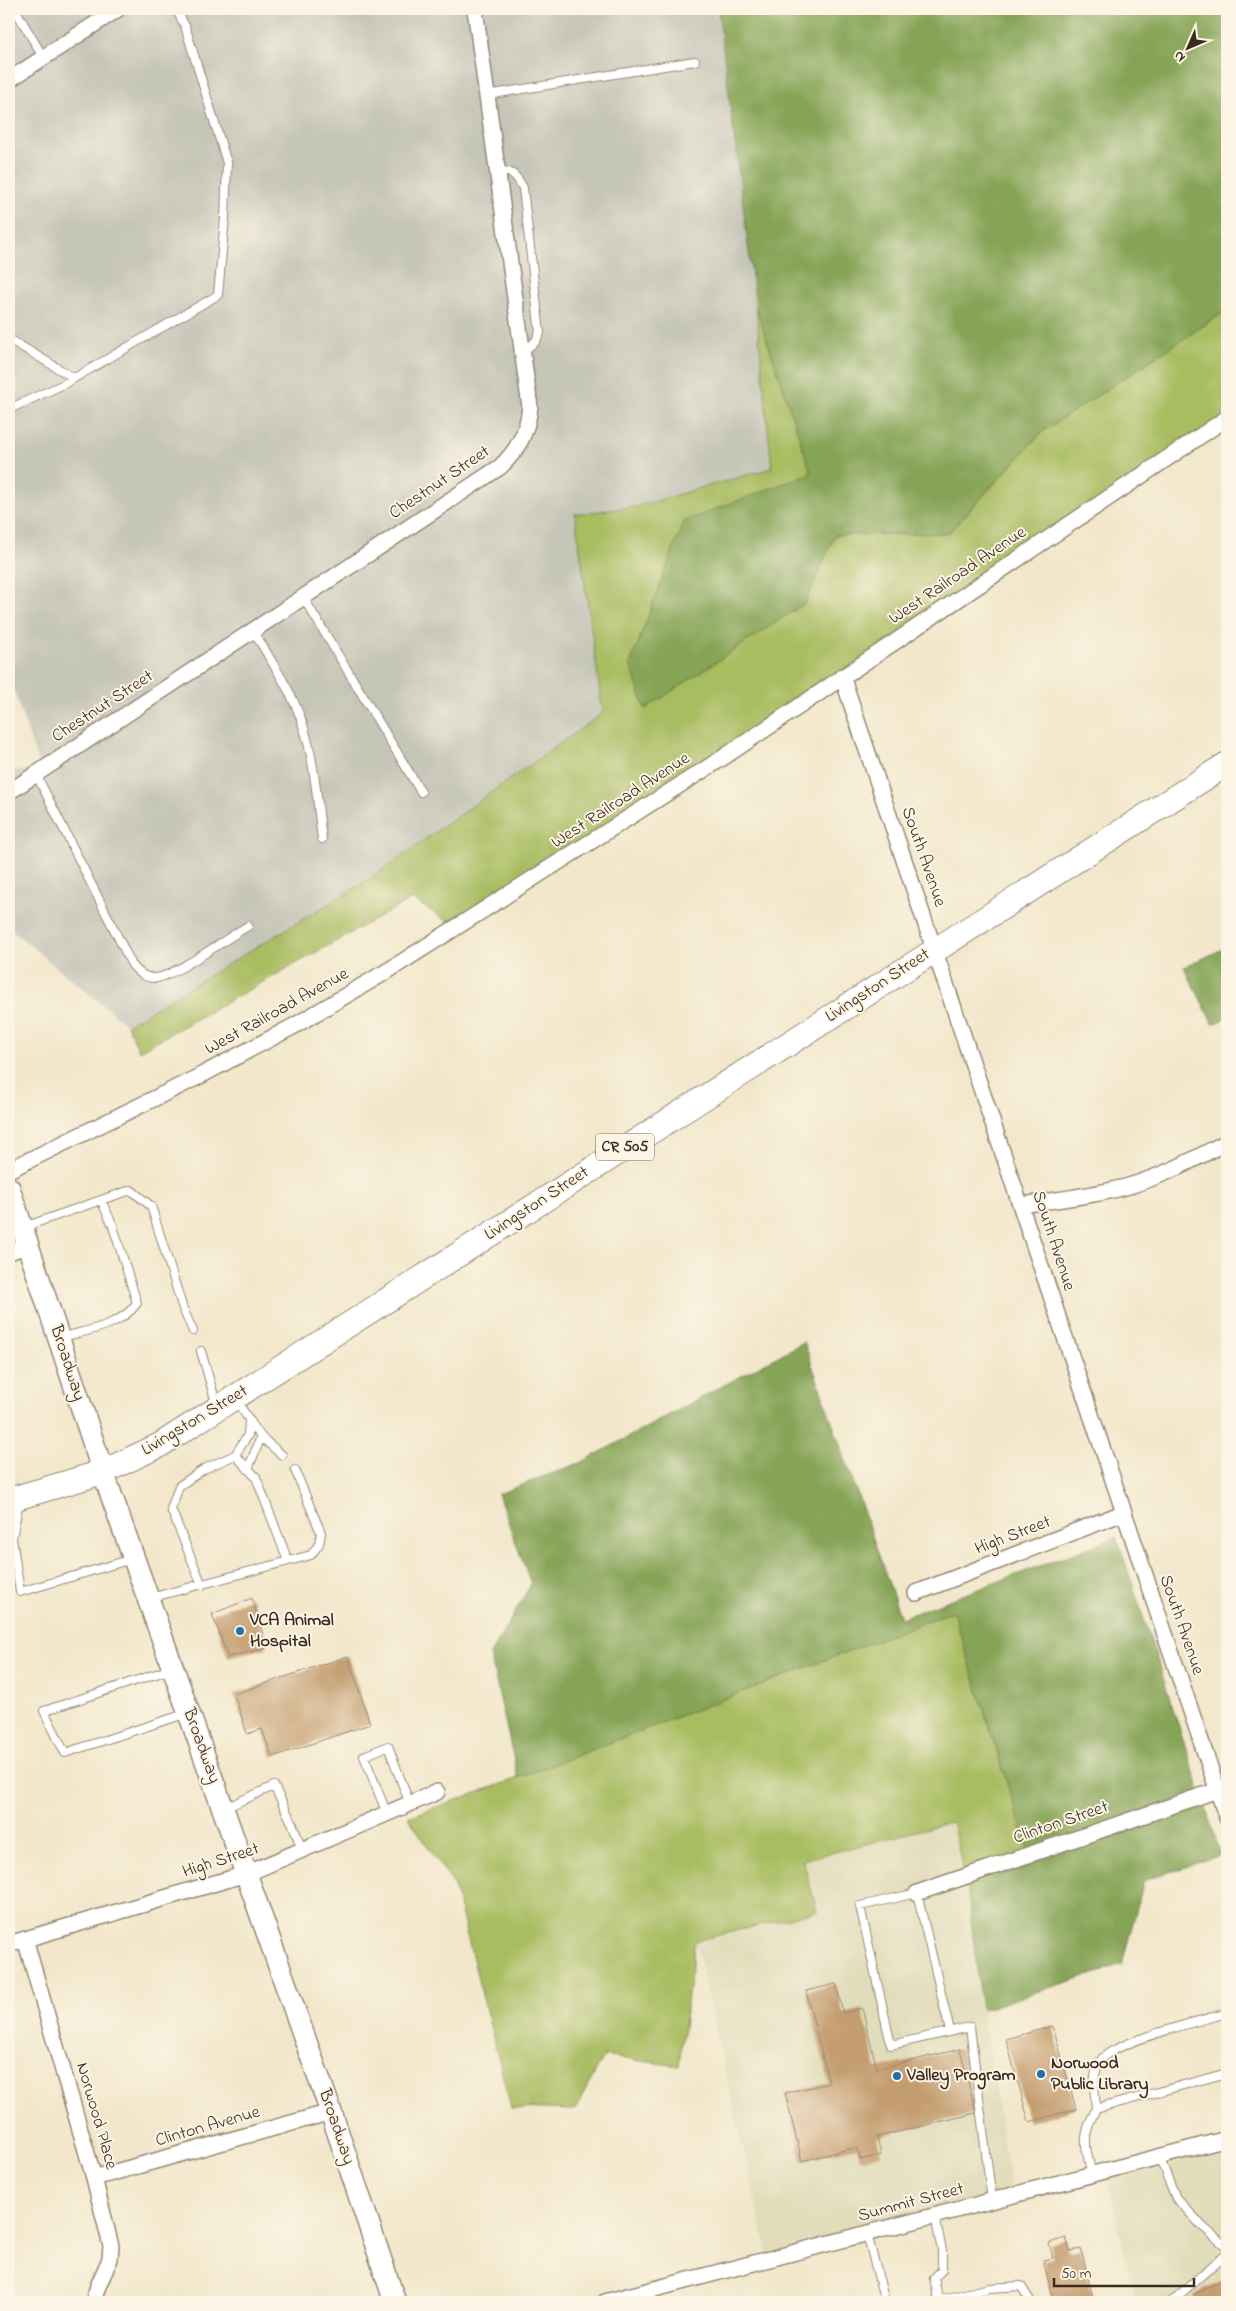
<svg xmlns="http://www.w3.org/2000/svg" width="1236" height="2311" font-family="'Indie Flower',sans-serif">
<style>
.built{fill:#e1dcba}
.industrial{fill:#c5c5b8}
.green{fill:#a8bc61;stroke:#727340}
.forest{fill:#86a457;stroke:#60673a}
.building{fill:#c49d6f}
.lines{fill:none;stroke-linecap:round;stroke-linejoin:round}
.lane-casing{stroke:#968874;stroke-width:10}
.street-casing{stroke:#968874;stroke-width:18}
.secondary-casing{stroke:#968874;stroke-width:24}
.primary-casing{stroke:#968874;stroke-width:26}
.lane{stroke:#fff;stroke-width:8}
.street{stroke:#fff;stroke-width:15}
.secondary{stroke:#fff;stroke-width:21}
.primary{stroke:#fff;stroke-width:24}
.poi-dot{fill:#1f6fb2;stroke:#fcf5e5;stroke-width:2}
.labels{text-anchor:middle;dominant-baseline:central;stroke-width:4;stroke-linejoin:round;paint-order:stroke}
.shield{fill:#fcf5e5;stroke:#75675a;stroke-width:1}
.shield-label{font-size:16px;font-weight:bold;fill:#3b2a1e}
.street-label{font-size:18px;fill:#3b2a1e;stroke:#fcf5e5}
.poi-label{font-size:18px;font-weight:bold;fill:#3b2a1e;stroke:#fcf5e5;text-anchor:start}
</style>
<rect width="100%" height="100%" fill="#fcf5e5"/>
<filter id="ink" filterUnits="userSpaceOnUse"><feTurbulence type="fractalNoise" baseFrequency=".02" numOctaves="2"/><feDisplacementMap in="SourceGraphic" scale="10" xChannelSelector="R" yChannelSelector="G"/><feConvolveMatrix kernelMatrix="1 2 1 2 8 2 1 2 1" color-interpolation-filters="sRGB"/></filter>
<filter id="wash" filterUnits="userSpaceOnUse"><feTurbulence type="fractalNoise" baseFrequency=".0096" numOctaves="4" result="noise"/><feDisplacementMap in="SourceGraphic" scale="20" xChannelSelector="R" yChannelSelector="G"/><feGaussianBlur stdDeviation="1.12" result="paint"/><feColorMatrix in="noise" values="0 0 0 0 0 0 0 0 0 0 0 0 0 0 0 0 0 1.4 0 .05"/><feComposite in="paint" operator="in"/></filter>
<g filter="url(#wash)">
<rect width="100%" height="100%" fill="#f2e7cb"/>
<path class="built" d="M952,1822l15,65 15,123 30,186 -243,63 -74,-318 122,-30 -14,-50z
M1227,2139v163h-92l-29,-131z"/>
<path class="industrial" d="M9,9h709l38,298 16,161 -138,39 -59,7 29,199 -236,167 -241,145 -118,-97v-157l31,-2 -31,-93z"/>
<path class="green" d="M756,307l56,166 -128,49 121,81 30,-68 114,-2 93,-101 185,-122v112l-772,504 -43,-27 -273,152 -12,-26 241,-145 235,-167 -28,-199 59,-7 138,-39z
M953,1611l80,255 -66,21 -15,-65 -149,38 14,51 -122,30 -16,125 -75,-10 -29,54 -64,-2 -57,-223 -46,-68 110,-39z"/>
<path class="forest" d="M718,9h509v301l-185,122 -94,101 -113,2 -30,68 -160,106 -15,-45 54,-143 127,-48 -55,-166z
M1227,947v71l-14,6 -29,-57z
M804,1342l97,276 216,-81 104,318 -77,26 -22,83 -140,46 -15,-123 66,-22 -80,-254 -435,167 -28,-123 41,-71 -33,-90 84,-32z"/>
<g id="blocks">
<path class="building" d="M252,1598l15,50 -39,9 -16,-43z
M348,1656l22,68 -98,33 -10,-28 -15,5 -13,-40z
M836,1984l7,29 19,-5 15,61 83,-20 16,64 -99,24 4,18 -21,5 -3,-13 -55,14 -17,-68 44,-10 -23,-92z
M1053,2026l23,83 -47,13 -23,-83z
M1066,2238l4,13 11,-2 13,53h-40l-11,-42 10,-2 -4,-15z
M1227,2277v25h-30l-4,-7z"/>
</g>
</g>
<g filter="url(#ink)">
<use href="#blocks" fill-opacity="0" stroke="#968874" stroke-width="1"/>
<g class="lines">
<g class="lane-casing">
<path id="lane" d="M15,9l28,48
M487,95l208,-34
M497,171c15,-1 19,4 26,17l17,145 -5,9 -13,10
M9,339l65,39
M9,409l55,-25 154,-89 7,-77 2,-55 -42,-137 -9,-17
M303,597l118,195
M253,630c18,31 39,61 50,95 12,37 14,76 19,114
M36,774l96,191c6,7 12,13 23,13 17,0 75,-42 93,-52
M101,1200l30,-10 20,16 32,103 10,22
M24,1227l77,-27 12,26 24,77c-17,24 -50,27 -77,35
M201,1351l16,55
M235,1399l26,38 21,18
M235,1455l21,22 32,84
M248,1469l13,-32
M19,1501l-7,37 8,54 112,-33
M202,1585l-31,-76 8,-23 25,-17 31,-14 13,-20 1,-15
M150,1598l161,-43 8,-11 2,-11 -26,-63
M171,1669l-127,42 21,42 123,-40
M225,1808l49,-22 19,39 9,25
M387,1814l-23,-58 24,-10 22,58
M950,2031l-33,-138 -57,13 31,139 79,-18 22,174
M1096,2109c-1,-16 -5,-34 5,-49 12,-18 102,-40 126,-47
M1159,2157l17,41 27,29 24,20
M1092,2175c-7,-30 -11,-37 4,-66l131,-36
M935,2216l7,35v19l-8,8 5,24
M867,2234l18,68
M938,2300l52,-12 31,-2 10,16
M1171,2302l56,-49"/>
</g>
<g class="street-casing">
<path id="street" d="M9,80l109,-71
M842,676l385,1142
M9,792l491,-325c18,-17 27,-34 30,-60l-55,-398
M9,1170l187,-92 98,-52 95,-56 335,-213 503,-339
M1022,1205c36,-6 74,-9 110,-20 34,-10 64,-27 95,-43
M9,1252l19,-7
M916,1593l207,-80
M917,1893l301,-103
M25,1939l69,239 17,68 -1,13 -12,27 -5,16
M9,1944l237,-70 191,-82
M94,2178l237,-66
M605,2302l622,-163"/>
</g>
<g class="secondary-casing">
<path id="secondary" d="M9,1188l94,284 228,640 64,190"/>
</g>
<g class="primary-casing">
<path id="primary" d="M9,1500l94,-28 57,-27 1067,-681"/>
</g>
<use href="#lane" class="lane"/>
<use href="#street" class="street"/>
<use href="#secondary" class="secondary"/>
<use href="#primary" class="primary"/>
</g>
</g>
<g class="poi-dot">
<circle cx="240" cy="1631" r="5"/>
<circle cx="1041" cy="2074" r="5"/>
<circle cx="897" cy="2076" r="5"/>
</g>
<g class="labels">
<rect class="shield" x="596" y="1133.5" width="58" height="27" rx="4"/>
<g class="shield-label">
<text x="625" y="1147">CR 505</text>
</g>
<g class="street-label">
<text transform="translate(440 483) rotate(-34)">Chestnut Street</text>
<text transform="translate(958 576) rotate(-34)">West Railroad Avenue</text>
<text transform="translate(103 707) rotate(-33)">Chestnut Street</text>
<text transform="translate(621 801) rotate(-33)">West Railroad Avenue</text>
<text transform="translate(923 857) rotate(71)">South Avenue</text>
<text transform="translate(878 986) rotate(-33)">Livingston Street</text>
<text transform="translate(277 1012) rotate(-29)">West Railroad Avenue</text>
<text transform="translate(537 1204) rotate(-33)">Livingston Street</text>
<text transform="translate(1053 1241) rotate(72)">South Avenue</text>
<text transform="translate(67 1363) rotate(72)">Broadway</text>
<text transform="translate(195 1421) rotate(-31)">Livingston Street</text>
<text transform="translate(1013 1536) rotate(-21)">High Street</text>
<text transform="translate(1181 1625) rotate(71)">South Avenue</text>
<text transform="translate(201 1746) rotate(70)">Broadway</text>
<text transform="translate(1061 1823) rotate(-19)">Clinton Street</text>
<text transform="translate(221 1861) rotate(-18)">High Street</text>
<text transform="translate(96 2116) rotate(74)">Norwood Place</text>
<text transform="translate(208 2127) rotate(-16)">Clinton Avenue</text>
<text transform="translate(336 2127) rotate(71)">Broadway</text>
<text transform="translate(911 2203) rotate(-15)">Summit Street</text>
</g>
<g class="poi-label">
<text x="250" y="1621">VCA Animal<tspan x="250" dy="21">Hospital</tspan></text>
<text x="1051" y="2064">Norwood<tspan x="1051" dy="21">Public Library</tspan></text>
<text x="907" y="2076">Valley Program</text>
</g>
</g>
<rect width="1236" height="2311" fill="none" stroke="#fcf5e5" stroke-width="30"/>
<g transform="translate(1188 48) rotate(225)" stroke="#fcf5e5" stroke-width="4" paint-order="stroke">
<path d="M0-4L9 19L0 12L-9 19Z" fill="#3b2a1e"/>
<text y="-8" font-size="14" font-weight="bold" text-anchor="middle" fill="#3b2a1e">N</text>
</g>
<path d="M1054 2278v8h140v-8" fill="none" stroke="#3b2a1e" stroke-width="2.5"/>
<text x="1061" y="2278" font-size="15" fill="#3b2a1e" stroke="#fcf5e5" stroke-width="4" paint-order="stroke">50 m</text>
</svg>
